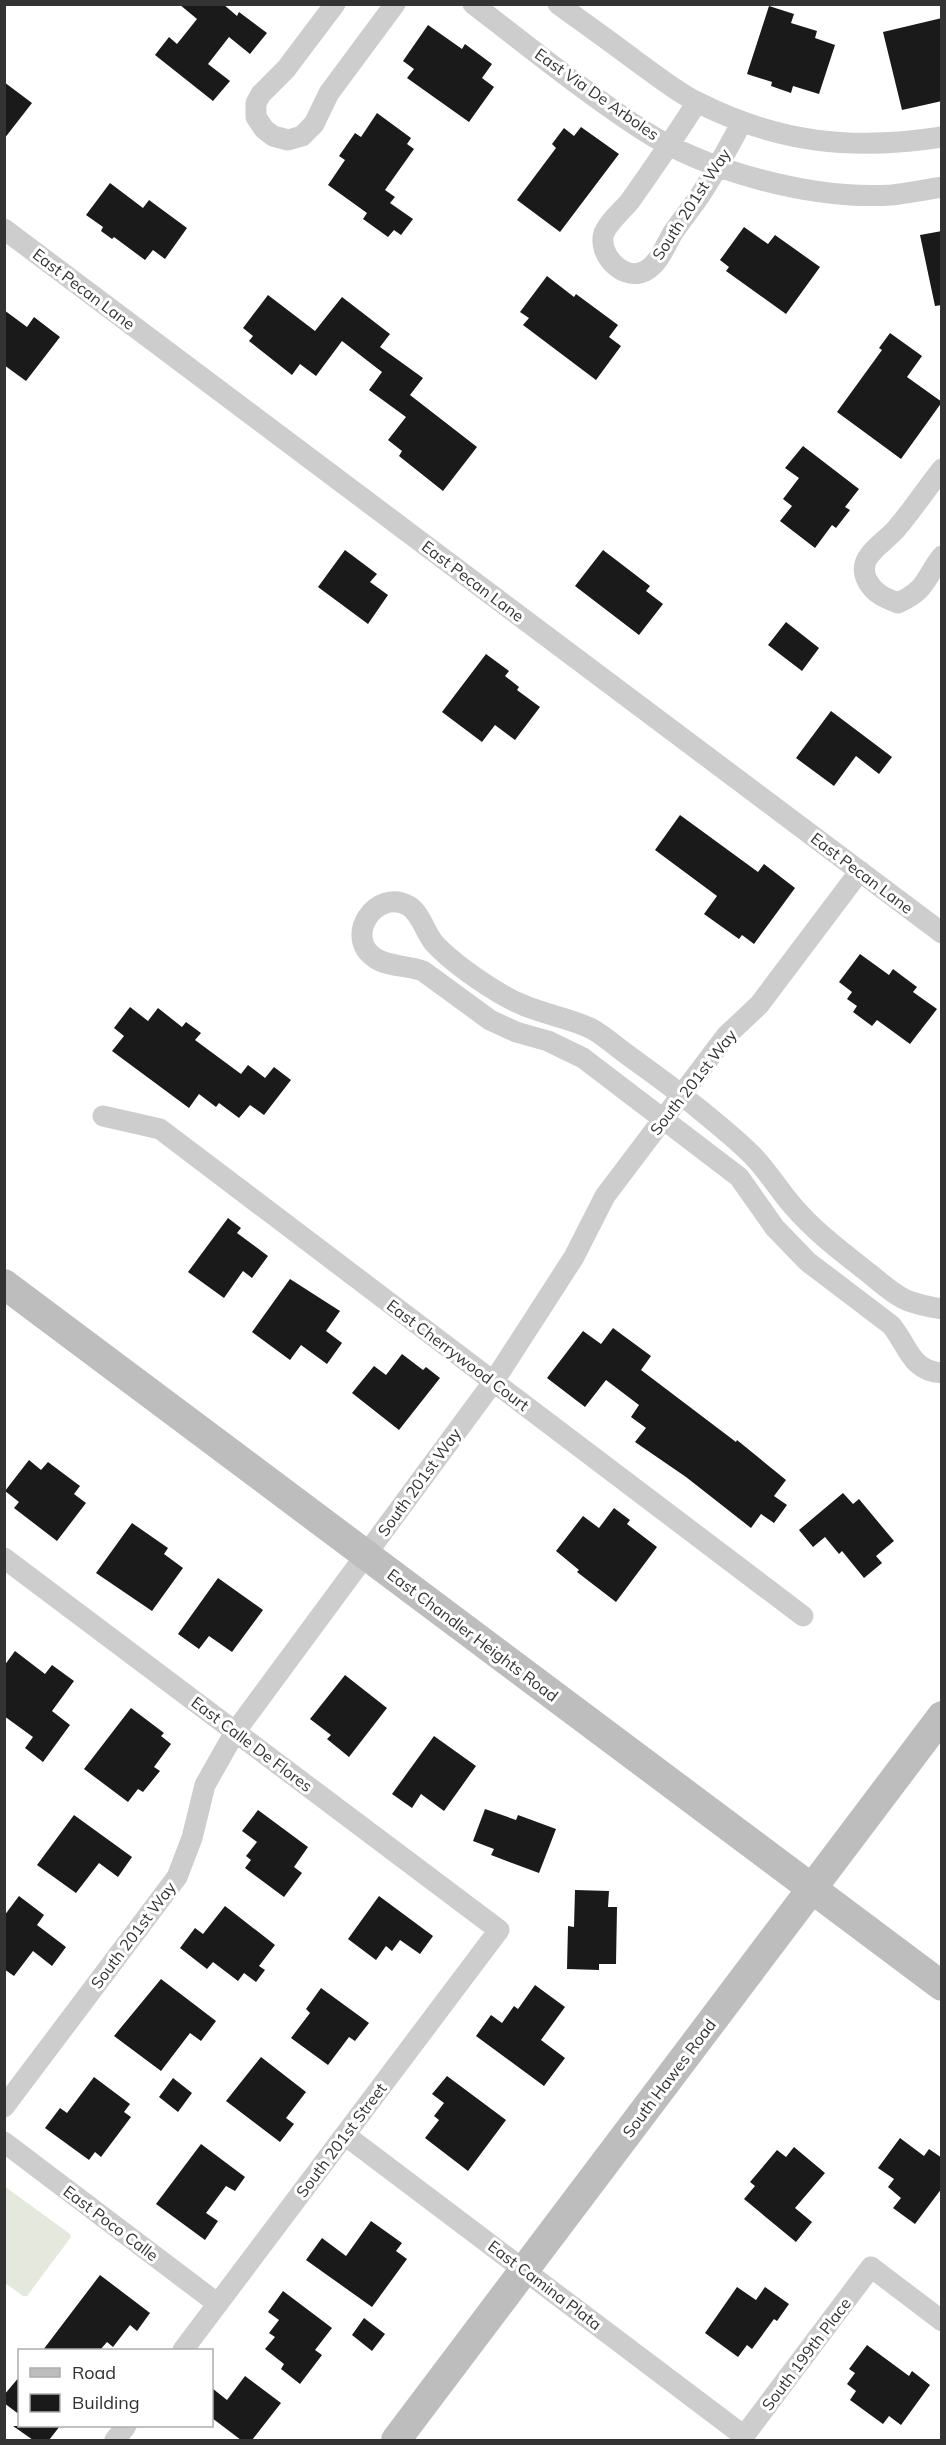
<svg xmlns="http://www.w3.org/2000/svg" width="946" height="2445" font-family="Mulish,sans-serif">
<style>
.green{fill:#e5e8dd}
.building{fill:#1a1a1a}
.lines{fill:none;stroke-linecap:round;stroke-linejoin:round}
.street{stroke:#cdcdcd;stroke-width:21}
.secondary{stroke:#bdbdbd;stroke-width:30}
.labels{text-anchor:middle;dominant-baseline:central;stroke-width:6;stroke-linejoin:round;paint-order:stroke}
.street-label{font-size:16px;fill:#333;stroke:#fff}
</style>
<rect width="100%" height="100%" fill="#fff"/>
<path class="green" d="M4,2186l66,48 1,3 -44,59h-4l-18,-13z"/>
<path class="building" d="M179,4h44l14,12 2,-4 28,21 -17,21 -21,-17 -21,27 22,17 -17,20 -58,-46 14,-18 8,7 20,-25z
M769,6l25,8 -3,9 26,8 -2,7 20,7 -16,49 -26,-8 -2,7 -20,-7 1,-4 -25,-8z
M942,18v83l-40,9 -19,-78z
M428,25l34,24 3,-5 27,20 -10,14 12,9 -25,35 -62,-44 7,-9 -11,-8z
M4,82l28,21 -28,36z
M377,113l34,25 -4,6 7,5 -29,41 10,7 -5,6 23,16 -12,16 -7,-5 -6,7 -25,-18 4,-6 -39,-28 17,-25 -6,-4 16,-23 6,4z
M581,127l38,27 -59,78 -43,-32 39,-52 -4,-4 12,-16 10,8z
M110,183l33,25 6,-8 38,28 -22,31 -12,-9 -8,10 -31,-23 -2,2 -11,-8 2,-4 -17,-12z
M744,227l24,17 7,-9 45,32 -34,47 -60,-43 3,-4 -9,-7z
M942,231v74l-7,1 -15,-71z
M547,276l27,21 2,-3 42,31 -9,12 12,9 -25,34 -73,-55 6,-7 -9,-6z
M268,295l47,36 27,-34 48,37 -10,13 43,31 -13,17 67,52 -34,44 -44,-35 3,-5 -14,-11 18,-23 -37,-27 13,-18 -40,-31 -26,35 -16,-12 -8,11 -43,-34 4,-5 -10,-8z
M4,310l23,17 7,-10 26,20 -34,44 -22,-16z
M890,333l32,23 -15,21 35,25 -41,57 -64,-47 45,-62 -3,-2z
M803,446l56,43 -14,18 5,3 -14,18 -4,-3 -17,23 -35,-27 12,-15 -9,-7 16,-21 -14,-10z
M345,550l32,24 -7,8 18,13 -20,29 -50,-37z
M603,550l47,36 -4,5 17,13 -24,31 -64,-49z
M786,622l33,26 -17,23 -34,-26z
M486,654l23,17 -4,5 14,11 -2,3 23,17 -25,33 -20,-15 -13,17 -40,-30z
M831,711l61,46 -13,17 -23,-18 -22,30 -38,-28z
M680,815l78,57 6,-8 31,24 -41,56 -12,-9 -3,4 -35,-25 13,-18 -62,-46z
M860,954l29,21 4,-6 24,18 -4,5 24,17 -27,35 -33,-24 -5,6 -19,-14 4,-6 -10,-7 5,-7 -13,-10z
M130,1007l18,14 10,-13 24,19 4,-5 15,11 -6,7 46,34 7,-9 17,13 9,-11 17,13 -27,35 -14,-10 -11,13 -20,-15 -3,4 -17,-13 -10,14 -77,-57 12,-15 -10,-8z
M228,1218l13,10 -4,5 31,23 -16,22 -9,-7 -19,27 -36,-26z
M290,1279l50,32 -14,20 16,12 -15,21 -26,-19 -11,15 -38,-28z
M613,1328l38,28 -10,14 95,72 1,-2 49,40 -12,16 13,9 -13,18 -13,-9 -10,14 -65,-51 -51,-35 11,-14 -15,-11 8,-12 -33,-25 -21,27 -38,-29 36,-47 18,13z
M402,1354l21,16 3,-3 14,11 -41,52 -47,-37 22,-27 12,9z
M29,1460l12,10 7,-8 32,24 -6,8 12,9 -29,38 -43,-33 5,-6 -14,-11z
M843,1493l10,11 6,-5 35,42 -18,15 6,7 -18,15 -22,-27 -3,3 -14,-17 -12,10 -14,-17z
M614,1508l16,12 -3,4 30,23 -41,55 -39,-30 2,-2 -23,-19 27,-35 16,12z
M132,1523l36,25 -4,6 19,14 -31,43 -56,-38z
M218,1578l45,32 -31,42 -23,-16 -10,13 -21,-15z
M15,1651l30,23 7,-9 22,16 -22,30 18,14 -27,37 -18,-14 8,-11 -29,-21v-50z
M345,1675l42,33 -38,49 -22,-18 4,-4 -21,-16z
M131,1708l33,25 -3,3 10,8 -17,23 6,4 -17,21 -5,-3 -10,13 -44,-33z
M434,1736l42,30 -32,45 -23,-17 -9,14 -20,-14z
M485,1809l31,11 2,-5 38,14 -17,44 -48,-18 3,-6 -21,-8z
M258,1810l50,37 -14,20 8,6 -18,24 -39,-29 6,-8 -5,-4 11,-14 -15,-11z
M74,1815l58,42 -14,20 -19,-14 -23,30 -39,-28z
M575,1890l34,1 -1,16h9l-1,57h-17v6l-32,-1 1,-43 6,1z
M19,1896l25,19 -7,10 29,22 -14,19 -19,-15 -19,25 -10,-7v-53z
M379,1896l54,40 -13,18 -20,-14 -8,11 -6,-5 -10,14 -28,-21z
M225,1906l50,39 -16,21 6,4 -9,12 -12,-9 -6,8 -25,-19 -6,7 -27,-21 15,-20 8,6z
M161,1979l55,42 -15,20 -11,-8 -29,38 -47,-35z
M535,1985l30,22 -24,33 24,18 -21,28 -68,-50 15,-21 11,8 12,-17 4,3z
M321,1988l48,35 -14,18 -6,-4 -21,28 -37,-27 19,-25 -4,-4z
M261,2057l45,35 -20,26 8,6 -14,18 -54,-41z
M447,2076l59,44 -38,51 -43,-33 14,-18 -5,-4 10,-13 -12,-9z
M94,2077l36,27 -6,8 7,5 -30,40 -6,-5 -6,8 -44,-32 15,-20 7,5z
M173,2078l19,15 -14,19 -19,-15z
M900,2138l24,18 5,-7 13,9v30l-27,36 -22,-16 8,-10 -13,-11 6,-8 -16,-11z
M201,2144l44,33 -10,14 -9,-5 -20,27 12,8 -13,19 -49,-36z
M794,2147l31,26 -30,35 17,14 -16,20 -52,-43 11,-13 -5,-4 27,-32 9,7z
M371,2221l31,22 -6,8 11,8 -35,48 -66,-47 16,-22 24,18z
M100,2275l50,38 -13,18 -7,-6 -17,22 -6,-5 -7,8h-57z
M737,2287l19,13 9,-13 24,17 -12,17 -3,-2 -22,30 -5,-4 -9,12 -33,-24z
M283,2291l49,37 -17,22 7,5 -22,29 -19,-15 3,-5 -19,-15 10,-12 -6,-4 10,-13 -11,-8z
M364,2318l21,16 -13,17 -20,-16z
M867,2345l42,31 3,-5 18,14 -29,40 -12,-9 -6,8 -33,-24 6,-9 -9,-7 8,-11 -6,-4z
M20,2376v39l-16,-12v-8z
M245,2376l36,27 -29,37h-11l-29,-22v-30l15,12z
M13,2426h47l-11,14h-16z"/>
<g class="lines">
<path class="street" d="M335,4l-49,65 -25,25 -5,9v14l8,12 9,7 15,4 14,-4 12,-12 15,-31 66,-89
M473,4c55,42 110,87 168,125 66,43 172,71 251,66 17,-2 33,-5 50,-8
M558,4c26,19 53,38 78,57 20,14 39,30 61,41 81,41 155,49 245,35
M697,102c-21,34 -44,66 -67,99 -8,10 -21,20 -26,32 -7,21 19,49 41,38 15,-8 20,-26 29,-40 9,-13 19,-25 27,-37 15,-23 28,-48 41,-72
M4,229l938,704
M942,469c-15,19 -29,40 -45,59 -14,17 -43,29 -29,54 7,12 17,16 30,21 30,-14 26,-24 44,-47
M103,1116l57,13 643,487
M942,1309c-12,-2 -24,-4 -36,-9 -13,-6 -25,-17 -36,-26 -28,-22 -55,-42 -78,-69 -14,-16 -25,-35 -40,-50 -21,-21 -46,-40 -69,-59 -19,-15 -39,-29 -58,-43 -11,-8 -22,-18 -33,-24 -22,-11 -46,-14 -69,-24 -25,-10 -70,-41 -89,-62 -9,-11 -13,-29 -25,-37 -33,-19 -66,31 -34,52 13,9 33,7 48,13l67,49 26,12 32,9 35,17 80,61 76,58 36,51 33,34 83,63c17,20 19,46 51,48
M4,1558l495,372 -316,420
M4,2107l173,-230 15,-39 13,-53 30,-53 259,-351 80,-124 31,-61 121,-160 33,-31 101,-134
M345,2135l399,301
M4,2142l214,162
M115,2440l11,-14
M741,2440l130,-173 71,54"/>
<path class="secondary" d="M4,1284l938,702
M396,2440l546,-724"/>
</g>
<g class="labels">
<g class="street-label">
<text transform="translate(597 94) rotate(35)">East Via De Arboles</text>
<text transform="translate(691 204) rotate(-57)">South 201st Way</text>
<text transform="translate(84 289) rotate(37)">East Pecan Lane</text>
<text transform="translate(473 581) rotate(37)">East Pecan Lane</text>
<text transform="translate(862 873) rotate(37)">East Pecan Lane</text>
<text transform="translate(693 1082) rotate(-52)">South 201st Way</text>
<text transform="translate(458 1355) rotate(37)">East Cherrywood Court</text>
<text transform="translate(419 1482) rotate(-54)">South 201st Way</text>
<text transform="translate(473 1635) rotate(37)">East Chandler Heights Road</text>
<text transform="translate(252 1744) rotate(37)">East Calle De Flores</text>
<text transform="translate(133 1935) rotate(-53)">South 201st Way</text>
<text transform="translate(669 2078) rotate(-53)">South Hawes Road</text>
<text transform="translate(341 2140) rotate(-53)">South 201st Street</text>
<text transform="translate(111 2223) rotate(37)">East Poco Calle</text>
<text transform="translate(545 2285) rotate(37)">East Camina Plata</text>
<text transform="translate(806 2354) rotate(-53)">South 199th Place</text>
</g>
</g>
<rect width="946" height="2445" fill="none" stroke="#333333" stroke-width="12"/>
<rect x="18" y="2349" width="195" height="78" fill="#ffffff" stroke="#adadad" stroke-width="1.5"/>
<rect x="30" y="2368" width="30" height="9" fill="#bdbdbd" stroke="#adadad" stroke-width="1.5"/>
<text x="72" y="2379" font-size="18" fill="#333333">Road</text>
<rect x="30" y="2394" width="30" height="18" fill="#1a1a1a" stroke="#adadad" stroke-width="1.5"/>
<text x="72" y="2409" font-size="18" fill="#333333">Building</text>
</svg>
